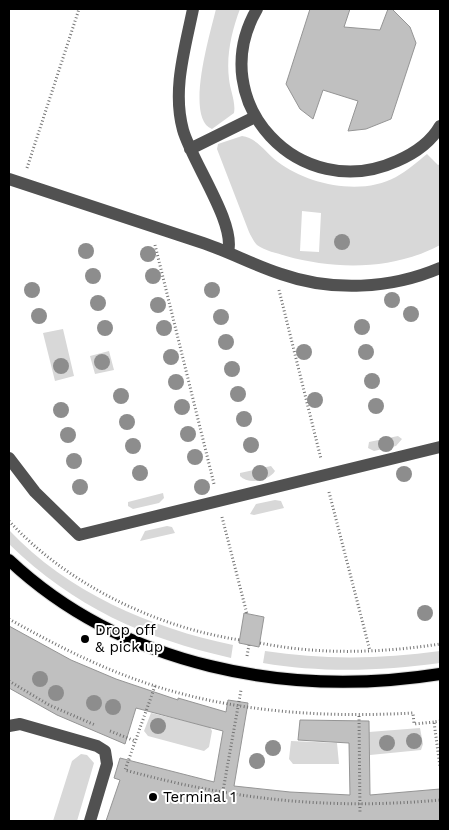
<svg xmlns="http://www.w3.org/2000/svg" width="449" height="830" font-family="'Work Sans',sans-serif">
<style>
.green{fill:#d8d8d8;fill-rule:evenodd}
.building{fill:#c0c0c0;stroke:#959595}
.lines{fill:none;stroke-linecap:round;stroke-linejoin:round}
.major-casing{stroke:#dbdbdb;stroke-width:14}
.path{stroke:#737373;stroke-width:3;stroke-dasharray:1 2.5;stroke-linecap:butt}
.minor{stroke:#515151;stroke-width:12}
.major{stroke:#000;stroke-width:12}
.tree{fill:#8d8d8d}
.poi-dot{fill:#000;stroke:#fff;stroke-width:2}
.labels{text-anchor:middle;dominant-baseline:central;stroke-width:4;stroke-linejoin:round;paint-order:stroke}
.poi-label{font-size:15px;fill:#000;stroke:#fff;text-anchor:start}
</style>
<rect width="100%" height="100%" fill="#fff"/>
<path class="green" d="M216,9h24c-8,21 -14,46 -11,70 1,11 7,23 5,34l-22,16c-28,-11 -1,-98 4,-120z
M242,136c14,1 25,18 36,26 30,23 84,34 118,15 11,-6 21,-15 31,-23l11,11 2,-1v81c-46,25 -104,25 -154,11 -9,-3 -21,-5 -29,-11 -3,-3 -6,-9 -8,-13l-32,-83 1,-5zM302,211l19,2 -2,39 -19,-1z
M63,329l11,47 -19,5 -12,-48z
M109,351l5,19 -19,4 -5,-18z
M398,436l4,3 -6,7 -22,5 -6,-3 1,-6z
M271,466l4,5c-6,10 -27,14 -35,5v-3z
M163,493l1,5 -5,5 -26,6 -5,-3v-4z
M275,500l6,1 3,7 -30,7 -4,-1 6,-10z
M167,526l5,1 3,6 -35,8 5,-10z
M9,530c58,62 142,98 224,115l-2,13c-88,-20 -157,-51 -222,-114z
M265,651c58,9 117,8 175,0v12c-58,8 -119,10 -177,0z
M151,713l59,14 2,4 -3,16 -5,4 -56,-15 -4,-5z
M420,728l3,16 -2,6 -51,5 -1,-23z
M291,741l46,2 2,21h-46l-4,-5z
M81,754l6,1 7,8 -17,58h-24l19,-60z"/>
<path class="building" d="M310,9h40l-6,18 36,3 8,-21h4l18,18 6,16 -25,76 -25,10 -18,2 10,-30 -35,-11 -10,29 -13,-10 -14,-25z
M244,613l20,4 -5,30 -20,-4z
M9,626l62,34 45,19 62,21v-2l48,14 2,-12 20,3 -14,83 56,6 60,3 -1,-52 -51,-3 2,-20 69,1 1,74 70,-6v32h-334l14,-41 -6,-2 6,-20 94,24 9,-51 -87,-23 -11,36 -68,-29 -48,-27z"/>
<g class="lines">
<g class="major-casing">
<path id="major" d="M9,560c114,107 280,138 431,114"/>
</g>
<path class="path" d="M27,168l52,-159
M155,245l59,239
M279,290l42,169
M329,492l41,159
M222,517l25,97
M9,521c58,63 146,106 231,119
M9,619c43,24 87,47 134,63 87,30 178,36 270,31l1,11 20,-2
M260,643c59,12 121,10 180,1
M247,656l2,-11
M9,681l40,24 46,20
M155,686l-30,84c109,30 203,40 315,30
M359,716l1,97
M440,721l-6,1 6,45
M110,731l25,10
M221,802l20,-112"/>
<path class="minor" d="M193,9c-8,40 -21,81 -10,121 9,32 53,93 45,122
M257,9c-54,93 43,196 140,152 16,-7 34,-19 43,-35
M190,149l65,-32
M9,179c63,21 127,42 191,63 28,9 53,23 81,32 51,18 110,15 159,-6
M9,458l26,34 44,43 361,-88
M9,726l11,-2 77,22 8,5 2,13 -17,57"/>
<use href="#major" class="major"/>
</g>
<g class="tree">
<circle cx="342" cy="242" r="8"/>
<circle cx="86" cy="251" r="8"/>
<circle cx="148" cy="254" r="8"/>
<circle cx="93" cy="276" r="8"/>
<circle cx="153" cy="276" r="8"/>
<circle cx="32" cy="290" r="8"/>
<circle cx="212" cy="290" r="8"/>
<circle cx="392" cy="300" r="8"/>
<circle cx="98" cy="303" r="8"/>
<circle cx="158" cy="305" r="8"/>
<circle cx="411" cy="314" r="8"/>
<circle cx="39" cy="316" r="8"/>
<circle cx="221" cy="317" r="8"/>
<circle cx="362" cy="327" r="8"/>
<circle cx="105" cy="328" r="8"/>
<circle cx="164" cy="328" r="8"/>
<circle cx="226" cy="342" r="8"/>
<circle cx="304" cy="352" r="8"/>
<circle cx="366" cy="352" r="8"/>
<circle cx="171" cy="357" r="8"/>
<circle cx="102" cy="362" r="8"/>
<circle cx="61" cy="366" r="8"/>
<circle cx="232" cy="369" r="8"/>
<circle cx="372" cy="381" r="8"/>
<circle cx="176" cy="382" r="8"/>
<circle cx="238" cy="394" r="8"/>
<circle cx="121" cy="396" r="8"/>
<circle cx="315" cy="400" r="8"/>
<circle cx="376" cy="406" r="8"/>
<circle cx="182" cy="407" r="8"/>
<circle cx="61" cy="410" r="8"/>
<circle cx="244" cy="419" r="8"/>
<circle cx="127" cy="422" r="8"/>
<circle cx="188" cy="434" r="8"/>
<circle cx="68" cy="435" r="8"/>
<circle cx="386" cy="444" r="8"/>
<circle cx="251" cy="445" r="8"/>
<circle cx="133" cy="446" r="8"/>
<circle cx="195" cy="457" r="8"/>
<circle cx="74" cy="461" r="8"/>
<circle cx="140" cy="473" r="8"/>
<circle cx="260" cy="473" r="8"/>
<circle cx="404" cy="474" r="8"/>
<circle cx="80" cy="487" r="8"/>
<circle cx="202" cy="487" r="8"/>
<circle cx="425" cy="613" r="8"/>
<circle cx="40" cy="679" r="8"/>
<circle cx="56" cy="693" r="8"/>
<circle cx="94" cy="703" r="8"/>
<circle cx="113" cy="707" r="8"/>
<circle cx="158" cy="726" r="8"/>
<circle cx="414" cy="741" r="8"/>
<circle cx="387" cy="743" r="8"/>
<circle cx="273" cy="748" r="8"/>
<circle cx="257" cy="761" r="8"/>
</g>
<g class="poi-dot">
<circle cx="85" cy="639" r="5"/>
<circle cx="153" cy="797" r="5"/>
</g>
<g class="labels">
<g class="poi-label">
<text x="95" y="630">Drop off<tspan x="95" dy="17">&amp; pick up</tspan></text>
<text x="163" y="797">Terminal 1</text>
</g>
</g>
<rect width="449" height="830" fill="none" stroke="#000000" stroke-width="20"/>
</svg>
